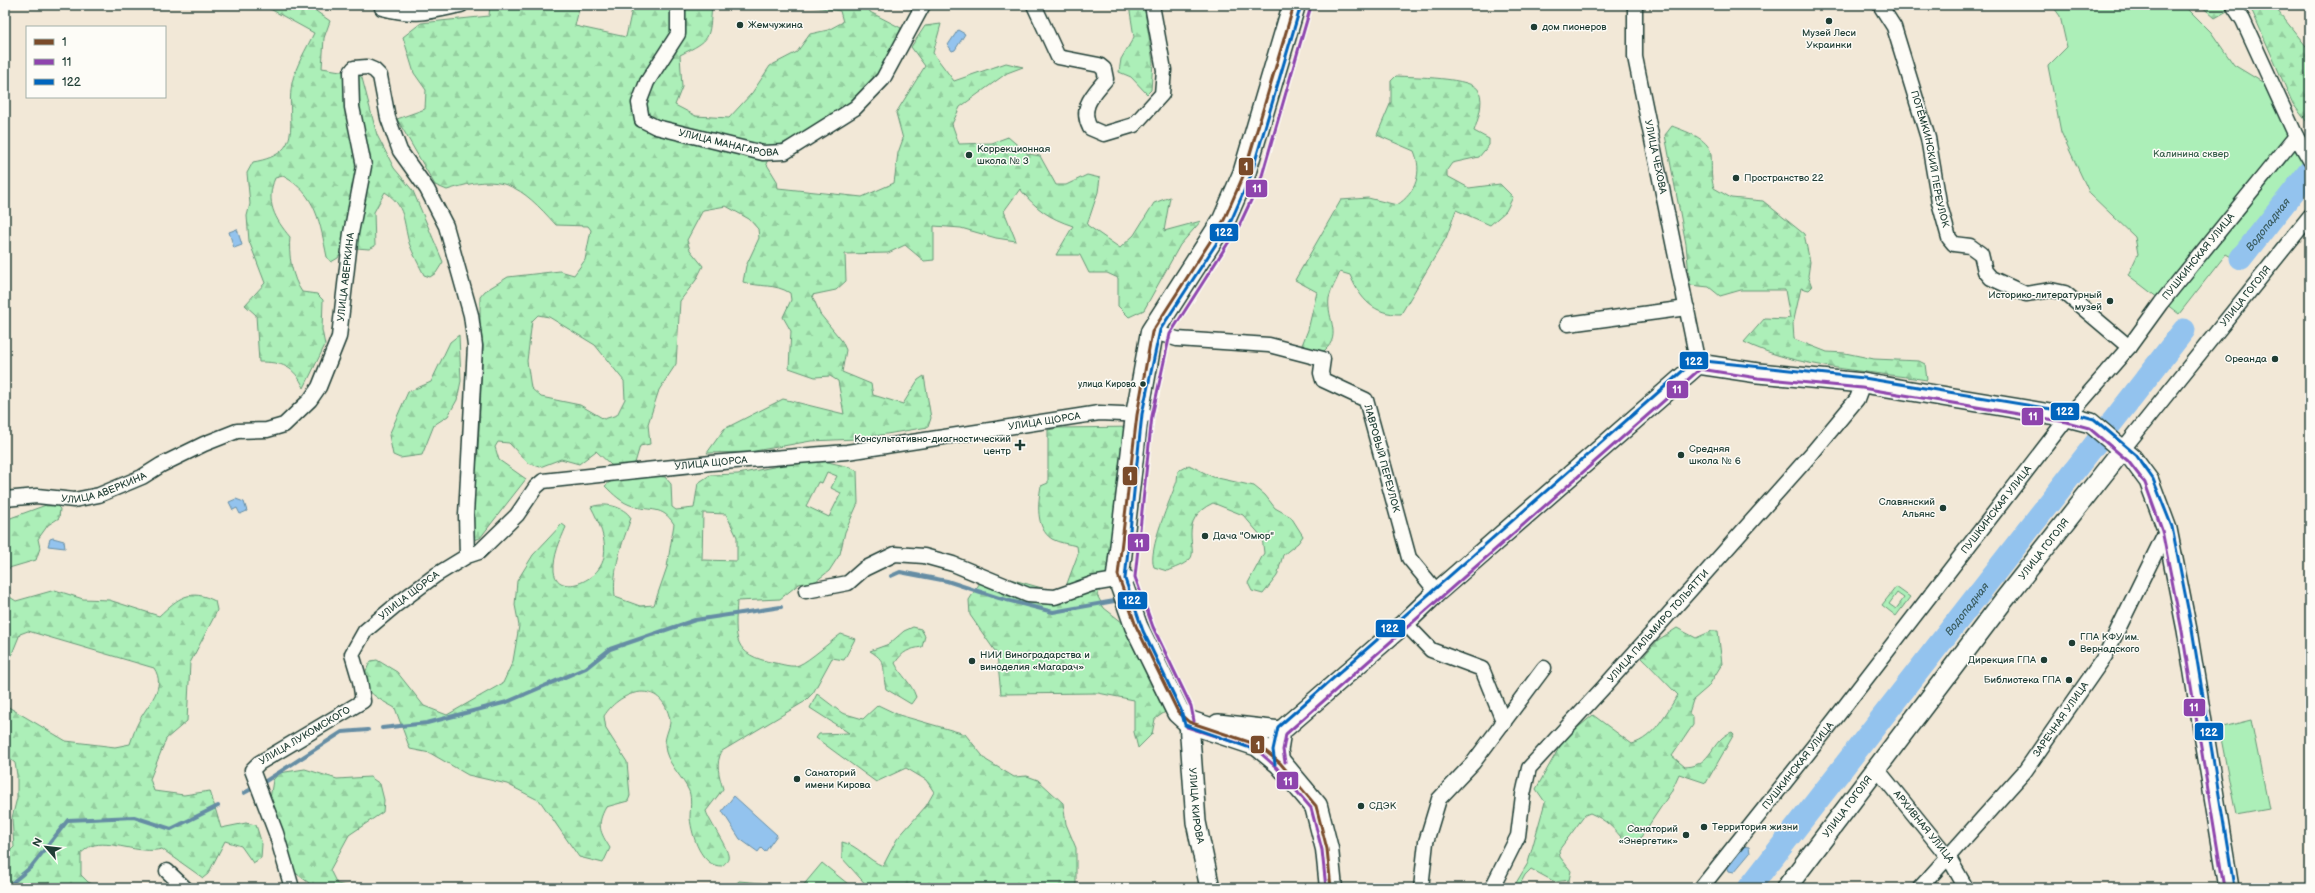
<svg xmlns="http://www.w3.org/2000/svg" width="2315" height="893" font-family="'Balsamiq Sans',sans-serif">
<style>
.grass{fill:url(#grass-tufts);stroke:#669676;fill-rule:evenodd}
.forest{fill:url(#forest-firs);stroke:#669676;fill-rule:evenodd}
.green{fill:#acefb8;stroke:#669676}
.water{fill:#93c3ee;stroke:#658da4}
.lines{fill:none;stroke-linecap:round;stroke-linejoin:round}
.stream{stroke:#658da4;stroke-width:4}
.river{stroke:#93c3ee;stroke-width:23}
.street-casing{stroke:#1f3d34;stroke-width:17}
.secondary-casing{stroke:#1f3d34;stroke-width:22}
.primary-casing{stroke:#1f3d34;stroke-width:25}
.street{stroke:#fdfcf7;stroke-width:14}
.secondary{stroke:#fdfcf7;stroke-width:19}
.primary{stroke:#fdfcf7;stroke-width:22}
.bus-1-casing{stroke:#fdfcf7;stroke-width:6}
.bus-2-casing{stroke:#fdfcf7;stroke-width:6}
.bus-3-casing{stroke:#fdfcf7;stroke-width:6}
.bus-1{stroke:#7a4b2a;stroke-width:3}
.bus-2{stroke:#8e44ad;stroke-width:3}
.bus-3{stroke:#0065bd;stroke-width:3}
.poi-dot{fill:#1f3d34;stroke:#fdfcf7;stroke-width:1.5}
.labels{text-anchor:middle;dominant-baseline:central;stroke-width:3;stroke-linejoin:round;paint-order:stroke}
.bus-label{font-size:9px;fill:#1f3d34;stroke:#fdfcf7;text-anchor:end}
.poi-label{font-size:10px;fill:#1f3d34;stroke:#fdfcf7;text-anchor:start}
.street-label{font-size:10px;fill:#1f3d34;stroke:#fdfcf7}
.park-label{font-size:10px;fill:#3b614e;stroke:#fdfcf7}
.water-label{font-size:11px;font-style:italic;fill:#3c5e62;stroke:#fdfcf7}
.line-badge{stroke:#fdfcf7;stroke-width:1.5}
.badge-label{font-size:11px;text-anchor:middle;font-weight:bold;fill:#fff}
</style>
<defs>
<pattern id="grass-tufts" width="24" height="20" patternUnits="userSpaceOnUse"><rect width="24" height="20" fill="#acefb8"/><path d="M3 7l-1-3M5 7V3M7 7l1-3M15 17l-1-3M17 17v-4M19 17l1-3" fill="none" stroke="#94ce9f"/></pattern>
<pattern id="forest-firs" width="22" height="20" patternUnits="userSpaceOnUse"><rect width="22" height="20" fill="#acefb8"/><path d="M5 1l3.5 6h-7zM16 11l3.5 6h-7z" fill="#94ce9f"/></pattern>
</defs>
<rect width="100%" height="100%" fill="#f2e8d7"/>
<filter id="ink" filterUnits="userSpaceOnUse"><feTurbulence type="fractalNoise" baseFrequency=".025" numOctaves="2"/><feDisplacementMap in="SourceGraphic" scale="8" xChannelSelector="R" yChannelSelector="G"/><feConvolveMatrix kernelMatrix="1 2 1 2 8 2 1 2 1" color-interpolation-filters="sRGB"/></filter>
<g filter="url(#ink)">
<path class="grass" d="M1896,587l14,10 -14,19 -14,-11zM1897,593l7,5 -8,11 -7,-5z"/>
<path class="forest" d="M263,5h27l23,4 17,12 -6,17 -2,30 37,6 3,4 15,57 17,33 19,23 30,71 -7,11 -6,4 -6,-2c-5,-10 -11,-21 -15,-32 -6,-22 -3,-37 -24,-51l-11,20 1,34 -6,3 -25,-2 -6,11 -7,4 -4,-5c-7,-33 -10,-63 -44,-81l-8,2c-10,24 0,41 15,59 -2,17 2,41 12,55l15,2 6,6 -1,30 3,15 -21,43c-10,-22 -22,-26 -45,-26l-3,-47 -11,-10 20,-22 -16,-42 -2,-25 3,-12 -3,-31 6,-11c54,-9 32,-41 39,-79 3,-16 15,-35 22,-50z
M490,5h90l-5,21 51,11 6,-28 -16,-4h96c-3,35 0,34 -32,50l2,32 -7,18 21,11 33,2 23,-25 18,-27 27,-14 13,-18 18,-4 15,-8 -3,-11 -37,-6h65l2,7 31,16 -11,27 -27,39 -62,42 -20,8 -15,19 11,18 1,7 84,9 32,-14 4,-30 5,-14 -7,-26 29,-47 -14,-19 14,-21 16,-2 -8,29 21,28 52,-18 17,4 -16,6 -47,34 -8,17 7,20 33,-1 16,-6 20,17 12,2 16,29h10l21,-10 13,3 -2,14 -11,33 33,23 14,-13 20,-32 16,-6 -6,34 37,-10 -21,24 -36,65 -15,7 -11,-11v-28l-11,-5h-18l-9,-18h-24l17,-29c-24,-8 -37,-17 -53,-37l-16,22 12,30 -20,-3 -35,-10 -27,-2v34l-10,1 -19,-16 -17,8 -43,1 1,27 -10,9 -24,5 8,19 22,27 4,9 -4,22 29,12 2,11 30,9 15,-24 6,-4 7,42 -3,9 -71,12 -46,2 -62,11 -42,1 17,-24 59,-30 61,15 -6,-33 -8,-5 -15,1 -26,-9 2,-37 -8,-14 8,-17 -1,-7c-16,-10 -29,-5 -47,-11l3,-16 13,-28 -1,-9 -9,-10 -23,-13 -23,4 -16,30 3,10 13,16 -7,14 -16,21 -4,63 -17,26 -11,34 2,20 -10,2 -5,17 -4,3 -20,-1 -15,-14 -17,13 -18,-5 -21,8 -12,-4 -19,-20 -11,-1 -3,5 4,13 27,19 -46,59 -7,2 -4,-25 9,-64 5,-105 -3,-23v-26l5,-6 23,-14 52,-6 14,4 11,-15 6,-30 -3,-4 -32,-1c-36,-40 -53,-53 -109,-35l-12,-5 -38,-66 28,-10 1,-19 -12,-17 -11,-36 18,-14 68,-7zM538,315l11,2 46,28 29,36 1,18 -8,16 -13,4 -24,-14 -39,-8 -10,-9 -4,-27 5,-40z
M1129,5h15l9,57 -2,28 -4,4 -16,-17 -12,-5 2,-13 13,-22z
M2200,5h25l4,5 -14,8z
M2247,5h26l37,46v75l-17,-22 -40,-91z
M1396,76c15,1 78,1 83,15 5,12 -1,28 -5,40l15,8v6l-10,12 -27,6 -5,7v6l22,12 31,-4 13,13 -7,14 -16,14 -34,-15 -10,28 -45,76c-27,1 -41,-15 -51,-39l-10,-3c-3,8 -9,17 -11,26 -3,22 16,39 -9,56l-10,-2 -8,-7 6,-15 9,-38 -22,-12 46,-80 27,-2 29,7c19,-12 26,-33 17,-54l-37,-16 14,-33v-21z
M1672,126c12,5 37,12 39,28 1,11 -1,22 3,34l17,10 32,3 41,33 6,28 -2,14 4,11 -3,3 -8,-2 -8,36 1,15 33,13 18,1 29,6 45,2 6,3 2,16c-58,-9 -131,-12 -183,-38l21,-24 20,1 5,-1 -5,-28h-44l-21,6 -11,-9 -19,-2 -4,-41 -21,-109z
M459,335l2,46 -4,19 -9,16 -14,9 -12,30 -22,3 -7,-3 -4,-20 19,-43 23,-10 19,-40z
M1137,427l-26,144 -14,24 7,13 28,22 39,78 -16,11 -3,15 -14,14 -4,-16v-32l-36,-7 -97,1 -4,-40 -27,-39 -1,-15 14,-22 27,1 46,13 9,-3 13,-35 -1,-8c-8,-2 -18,-3 -25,-7 -17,-11 -14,-37 -11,-53l7,-3v-53l11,-2z
M814,459l36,8 7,4 1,32 -13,29 -5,22 -11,17 -13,10 -17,3 -19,15 -43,2c-2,37 -5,54 38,62 7,1 17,5 24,2 10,-4 32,-24 42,-31l14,5 -11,21 -12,-2 -19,35 -9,9 -82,49c-7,13 -3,24 1,38l-17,22c3,11 25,40 22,48 0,2 -4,5 -6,7 -21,1 -30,-30 -32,-48 0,-8 2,-19 -1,-27 -6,-13 -19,-25 -23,-39 -4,-14 5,-24 4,-32 -8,-42 -49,-31 -66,-4l2,13 21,33 3,34 -2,5 -22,6c-10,18 -6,25 4,41l-7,15 -24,-6 -39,-56 -33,-17 -39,-9 -38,-22 -20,-4 -15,-41c-21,-12 -41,-20 -24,-47l6,-1 20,12 27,34 23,9 56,-32 10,-22 6,-35 -4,-21 2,-24 16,-26 29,-31 4,3c-6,14 -13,29 -12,44 2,26 45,12 50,-14 3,-17 -5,-35 -13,-50 13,-5 33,-1 40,11 -9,26 -19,51 -16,79l25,9 14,-1 13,-38 7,-43c-12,-19 -23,-12 -41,-18 -11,-3 -20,-12 -28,-20 16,-15 39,-11 60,-9l6,7 1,23 4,3 18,-2 4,-25 12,-8 28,-1zM827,472l10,4 -6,12 10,5 -12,24 -23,-11 12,-24 4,1zM703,513l23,1 11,23v24l-35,-1z
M1189,465l24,12 41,9 11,9 10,13 16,9 12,19 -5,7 -15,12 -6,21 -14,18 -11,-3 -4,-8 16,-30 -2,-16 -19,-22 -30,-12c-37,17 -14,47 -23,56 -6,6 -16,9 -23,12l-13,-4c-7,-16 17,-69 23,-86l1,-10z
M46,505l11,1 3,3 -1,9 -11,7 -10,14 2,9 -4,12 -27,8 -4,5v-53z
M55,590l28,9 26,1 50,16c19,-18 31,-28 56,-15l2,9 -2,5 -25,48 -3,58 -21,18 -16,40 4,12 30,4 26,-4 11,37 25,-5 10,2 6,19 -1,14 -8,5 -12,-17 -16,-5 -17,33 -5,4 -41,-29c-23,6 -52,-10 -71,-3 -3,1 -7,5 -10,7v22l7,7 12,6h-95v-32l9,-9 -2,-29 5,-20v-23l-2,-12 -10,-8v-50l61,36 49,6 15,-3c3,-8 5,-16 9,-23 9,-18 28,-33 15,-53l-126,-37 -8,3 -15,37v-77l11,7z
M913,627l8,2 4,7 -3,11c-13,2 -19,4 -27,16 6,13 16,19 21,34l-5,7 -25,-15c-5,-19 4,-26 -16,-38l19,-7 15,-13z
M1677,628l19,10 16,-7h6l4,33 -14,23 -15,13 -4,13 4,5v7l-21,31 13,11c29,-2 25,-27 47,-35l2,2 -28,49 -27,-9 -8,18 -34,51 -12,-1c-11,-14 -19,-22 -35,-29l-5,2 -26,35 1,7 11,14 -2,9 -14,2 -24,-13 -6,6 -7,13h-5l15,-25 17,-61 -9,-13 28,-50 29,-24 39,29c22,-6 34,-31 46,-49l-36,-37 16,-18z
M817,694l25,19 21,6 15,-14 21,10 66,19 21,26 28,17 13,-1 11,4 25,23 3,21 10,24v40h-207l-27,-30v-16c16,3 25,18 41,24l14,-27 29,-33 8,-14 -8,-12 -20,-12 -30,14 -60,-44 3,-4 30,-1 -39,-25z
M305,769l32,10 33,-2 10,7 4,16 -1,12 -34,23 -19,35 7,14 18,4h-44l-2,-5 -16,-12 -23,-72 3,-19 6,-7z
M739,881l22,2 9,5h-39z"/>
<path class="green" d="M2052,5h132l27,27 23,33 33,20 40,84 -74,89 -7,-4 -47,60 -51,-39 10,-21 -3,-17 -45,-43 -29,-62 -13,-66 19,-19 -7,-31z
M2251,720l18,89 -33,6 -17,-87z
M822,863l31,25h-52z"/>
<path class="water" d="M958,30l7,4 -10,16 -3,1 -4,-6z
M237,229l5,16 -8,3 -5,-16z
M236,499l8,3 3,9 -7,3 -3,-6 -4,2 -4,-8z
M53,538l11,3 1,7 -17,-2 2,-7z
M734,796l43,39 -12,17 -4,-4 -3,4 -18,-13 -18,-28z
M1742,846l7,1 1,6 -16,19 -5,-1 -2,-5z"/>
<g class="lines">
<path class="stream" d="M891,576l9,-4 47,9 52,17 54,14 67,-12
M382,728l45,-5 80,-21 79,-34 24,-19 85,-29 86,-13
M244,793l17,-9 81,-52 26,-2
M6,888l25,-21 37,-47 66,-3 37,12 47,-23"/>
<g class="river">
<path id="s1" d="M2241,258l68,-86"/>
<path id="s2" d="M1749,888l435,-558"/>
</g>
<g class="street-casing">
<g id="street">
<path id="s3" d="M678,5v29l-31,48 -8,21 3,17 14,7 107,26 22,-1 70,-44 28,-29 40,-74"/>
<path d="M1034,5l24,52 41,8 5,4 2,10c-13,16 -27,28 -16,49l14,6 30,-9 28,-31 2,-24 -12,-65"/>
<path id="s4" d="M1635,5v52l63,307"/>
<path id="s5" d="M1880,5l14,22 34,111 11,64 10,36 5,6 16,2 11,8 4,17 6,7 35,16 25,-4 14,3 64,54"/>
<path d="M2233,5l10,15 53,116 14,24"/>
<path d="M382,8c34,9 46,4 79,-3"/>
<path d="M1568,324l119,-16"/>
<path id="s6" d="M1164,335l13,4 92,6 54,14 -2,14 2,7 43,20 43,158 28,34"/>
<path id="s7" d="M2123,449l187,-233"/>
<path id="s8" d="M5,499l32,-3 37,4 25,-5 43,-18 19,-12 43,-21 33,-13 30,-1 17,-5 26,-25 9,-13 20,-50 12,-104 13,-67 -12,-59 -1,-35 3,-4 13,-1 7,3 6,6 8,42 12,33 27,38 19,37 25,89 4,31 -9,169 1,41"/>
<path d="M806,591l42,-8 16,-14 31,-15 29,2 29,8 75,31 27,2 37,-13 36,-6"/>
<path d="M1405,623l26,27 51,19 22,54"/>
<path id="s9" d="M1877,769l72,89 17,30"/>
<path d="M167,871l18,17"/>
<path id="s10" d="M292,888l-16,-55 -24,-63 7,-7 104,-62 -3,-20 -8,-27 13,-23 31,-26 40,-30 31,-19 12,-4 38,-37 19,-28 7,-6 168,-18 136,-11 252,-39 46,2"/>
<path d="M1421,888l5,-46 13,-43 34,-36 71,-95"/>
<path id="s11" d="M1492,888l26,-52 5,-41 6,-27 75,-81 209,-235 44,-53 6,-16"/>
<path id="s12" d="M1701,888l127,-160 240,-311 61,-70 32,-44 135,-167"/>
<path id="s13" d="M1920,888l105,-117 80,-115 62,-127"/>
</g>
</g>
<g class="secondary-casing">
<g id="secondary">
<path id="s14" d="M1189,722l7,100 14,66"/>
<path d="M1218,724l63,7"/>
<path d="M1280,763l-2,-13 3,-19 124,-108 32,-31 261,-228 60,9 105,10 205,34 23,6 41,35 17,23 18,48 20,101 42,258"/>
<path id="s15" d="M1786,888l218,-288 119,-151"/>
</g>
</g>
<g class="primary-casing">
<path id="primary" d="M1294,5l-50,169 -20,46 -72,112 -15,83 -19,160 18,51 42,86 11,10 69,23 22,18 36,43 11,43 4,39"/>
</g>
<use href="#street" class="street"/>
<use href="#secondary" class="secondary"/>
<use href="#primary" class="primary"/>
<g class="bus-1-casing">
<path id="bus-1" d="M1294,5l-50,169 -20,46 -72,112 -15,83 -19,160 18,51 42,86 11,10 69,23 22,18 36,43 11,43 4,39"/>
</g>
<g class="bus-2-casing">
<path id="bus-2" d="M1194,721l-3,-15 -38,-79 -18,-50 17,-161 18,-82 69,-108 22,-47 50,-173
M1187,727l69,22 20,18 35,41 11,42 4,38
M1285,762l-2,-12 3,-16 414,-365 58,9 104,10 205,34 22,6 39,33 17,22 17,47 20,101 42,257"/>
</g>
<g class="bus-3-casing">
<path id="bus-3" d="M1256,750l-71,-25 -4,-15 -38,-79 -18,-52 17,-165 18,-84 71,-109 20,-46 50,-170
M1275,764l-2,-14 5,-23 417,-367 169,18 205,34 25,7 42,36 17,24 19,48 20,102 42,258"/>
</g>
<use href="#bus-1" class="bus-1"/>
<use href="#bus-2" class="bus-2"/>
<use href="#bus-3" class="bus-3"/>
</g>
</g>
<g class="poi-dot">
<circle cx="1829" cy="21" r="4"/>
<circle cx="740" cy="25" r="4"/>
<circle cx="1534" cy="27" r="4"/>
<circle cx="969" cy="155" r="4"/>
<circle cx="1736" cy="178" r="4"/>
<circle cx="2110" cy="301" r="4"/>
<circle cx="2275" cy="359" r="4"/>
<circle cx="1143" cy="384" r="3.5"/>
<path d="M1018 439h4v4h4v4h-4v4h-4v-4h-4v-4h4z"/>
<circle cx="1681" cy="455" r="4"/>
<circle cx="1943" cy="508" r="4"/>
<circle cx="1205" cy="536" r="4"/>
<circle cx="2072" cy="643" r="4"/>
<circle cx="2044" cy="660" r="4"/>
<circle cx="972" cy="661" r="4"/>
<circle cx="2069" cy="680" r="4"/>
<circle cx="797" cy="779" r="4"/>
<circle cx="1361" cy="806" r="4"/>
<circle cx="1704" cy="827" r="4"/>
<circle cx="1686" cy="835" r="4"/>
</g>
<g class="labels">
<g class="bus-label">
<text x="1136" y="384">улица Кирова</text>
</g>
<g class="poi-label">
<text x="748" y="25">Жемчужина</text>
<text x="1542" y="27">дом пионеров</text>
<text x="1829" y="33" text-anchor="middle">Музей Леси<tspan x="1829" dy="12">Украинки</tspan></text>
<text x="977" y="149">Коррекционная<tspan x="977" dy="12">школа № 3</tspan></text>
<text x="1744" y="178">Пространство 22</text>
<text x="2102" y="295" text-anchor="end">Историко-литературный<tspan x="2102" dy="12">музей</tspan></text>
<text x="2267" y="359" text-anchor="end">Ореанда</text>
<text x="1011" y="439" text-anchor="end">Консультативно-диагностический<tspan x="1011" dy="12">центр</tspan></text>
<text x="1689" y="449">Средняя<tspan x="1689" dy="12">школа № 6</tspan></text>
<text x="1935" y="502" text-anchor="end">Славянский<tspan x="1935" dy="12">Альянс</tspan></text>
<text x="1213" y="536">Дача "Омюр"</text>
<text x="2080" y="637">ГПА КФУ им.<tspan x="2080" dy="12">Вернадского</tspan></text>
<text x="980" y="655">НИИ Виноградарства и<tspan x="980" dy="12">виноделия «Магарач»</tspan></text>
<text x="2036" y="660" text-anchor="end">Дирекция ГПА</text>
<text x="2061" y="680" text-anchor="end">Библиотека ГПА</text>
<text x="805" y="773">Санаторий<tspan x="805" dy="12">имени Кирова</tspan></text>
<text x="1369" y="806">СДЭК</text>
<text x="1712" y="827">Территория жизни</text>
<text x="1678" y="829" text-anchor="end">Санаторий<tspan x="1678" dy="12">«Энергетик»</tspan></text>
</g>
<g class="street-label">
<text stroke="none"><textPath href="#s3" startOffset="216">УЛИЦА МАНАГАРОВА</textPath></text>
<text stroke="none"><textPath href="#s4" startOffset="154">УЛИЦА ЧЕХОВА</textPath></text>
<text stroke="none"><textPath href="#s5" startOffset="163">ПОТЁМКИНСКИЙ ПЕРЕУЛОК</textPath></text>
<text stroke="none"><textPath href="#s12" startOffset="804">ПУШКИНСКАЯ УЛИЦА</textPath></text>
<text stroke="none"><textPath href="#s8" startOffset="461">УЛИЦА АВЕРКИНА</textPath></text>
<text stroke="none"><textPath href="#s7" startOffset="196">УЛИЦА ГОГОЛЯ</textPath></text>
<text stroke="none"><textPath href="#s10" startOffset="1071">УЛИЦА ЩОРСА</textPath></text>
<text stroke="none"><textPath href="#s6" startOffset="291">ЛАВРОВЫЙ ПЕРЕУЛОК</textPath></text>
<text stroke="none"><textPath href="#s10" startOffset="735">УЛИЦА ЩОРСА</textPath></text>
<text stroke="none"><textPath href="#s8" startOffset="101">УЛИЦА АВЕРКИНА</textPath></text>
<text stroke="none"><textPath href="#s12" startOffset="480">ПУШКИНСКАЯ УЛИЦА</textPath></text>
<text stroke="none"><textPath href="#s15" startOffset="426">УЛИЦА ГОГОЛЯ</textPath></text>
<text stroke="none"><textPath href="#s10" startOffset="387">УЛИЦА ЩОРСА</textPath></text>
<text stroke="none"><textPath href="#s11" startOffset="319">УЛИЦА ПАЛЬМИРО ТОЛЬЯТТИ</textPath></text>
<text stroke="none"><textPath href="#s13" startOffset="220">ЗАРЕЧНАЯ УЛИЦА</textPath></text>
<text stroke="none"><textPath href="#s10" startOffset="188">УЛИЦА ЛУКОМСКОГО</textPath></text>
<text stroke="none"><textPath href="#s12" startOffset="156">ПУШКИНСКАЯ УЛИЦА</textPath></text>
<text stroke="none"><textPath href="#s14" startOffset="84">УЛИЦА КИРОВА</textPath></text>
<text stroke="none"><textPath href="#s15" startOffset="102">УЛИЦА ГОГОЛЯ</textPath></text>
<text stroke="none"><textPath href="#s9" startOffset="74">АРХИВНАЯ УЛИЦА</textPath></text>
</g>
<g class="park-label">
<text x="2191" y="154">Калинина сквер</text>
</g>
<g class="water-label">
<text stroke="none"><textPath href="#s1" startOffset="43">Водопадная</textPath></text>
<text stroke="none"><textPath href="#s2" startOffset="354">Водопадная</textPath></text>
</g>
</g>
<g class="line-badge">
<rect x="1238" y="157" width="16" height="19" rx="4" fill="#7a4b2a"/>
<rect x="1245" y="179" width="23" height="19" rx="4" fill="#8e44ad"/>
<rect x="1209" y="223" width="30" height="19" rx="4" fill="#0065bd"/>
<rect x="1679" y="351" width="30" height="19" rx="4" fill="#0065bd"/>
<rect x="1666" y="380" width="23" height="19" rx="4" fill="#8e44ad"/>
<rect x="2050" y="402" width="30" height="19" rx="4" fill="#0065bd"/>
<rect x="2021" y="407" width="23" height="19" rx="4" fill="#8e44ad"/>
<rect x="1122" y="466" width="16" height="20" rx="4" fill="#7a4b2a"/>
<rect x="1127" y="533" width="23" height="19" rx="4" fill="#8e44ad"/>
<rect x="1117" y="591" width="31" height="19" rx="4" fill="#0065bd"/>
<rect x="1375" y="619" width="31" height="19" rx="4" fill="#0065bd"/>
<rect x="2183" y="698" width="23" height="19" rx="4" fill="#8e44ad"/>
<rect x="2194" y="722" width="30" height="19" rx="4" fill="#0065bd"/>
<rect x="1250" y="735" width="15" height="19" rx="4" fill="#7a4b2a"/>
<rect x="1276" y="771" width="23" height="19" rx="4" fill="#8e44ad"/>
</g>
<g class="badge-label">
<text x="1246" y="170">1</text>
<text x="1257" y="192">11</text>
<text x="1224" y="236">122</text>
<text x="1694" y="365">122</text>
<text x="1677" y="393">11</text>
<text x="2065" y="415">122</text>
<text x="2033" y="420">11</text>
<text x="1130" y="480">1</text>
<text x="1139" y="547">11</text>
<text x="1132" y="604">122</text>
<text x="1390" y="632">122</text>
<text x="2194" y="711">11</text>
<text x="2209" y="736">122</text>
<text x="1258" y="749">1</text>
<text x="1288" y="785">11</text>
</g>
<rect width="2315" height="893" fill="none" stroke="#fdfcf7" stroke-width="20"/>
<rect x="10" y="10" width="2295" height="873" fill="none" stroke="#1f3d34" stroke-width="1.5" filter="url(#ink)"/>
<rect x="26" y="26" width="140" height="72" fill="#fdfcf7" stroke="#a4b0a9"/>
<rect x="34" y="39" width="20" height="6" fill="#7a4b2a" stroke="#a4b0a9"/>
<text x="62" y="46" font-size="12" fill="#1f3d34">1</text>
<rect x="34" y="59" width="20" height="6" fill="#8e44ad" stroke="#a4b0a9"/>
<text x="62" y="66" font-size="12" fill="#1f3d34">11</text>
<rect x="34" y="79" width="20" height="6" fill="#0065bd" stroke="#a4b0a9"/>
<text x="62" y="86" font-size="12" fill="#1f3d34">122</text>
<g transform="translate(46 847) rotate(298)" stroke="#fdfcf7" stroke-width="3" paint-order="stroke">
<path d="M0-3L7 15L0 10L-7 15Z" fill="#1f3d34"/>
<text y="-6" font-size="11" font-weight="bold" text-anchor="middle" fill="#1f3d34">N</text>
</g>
</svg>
